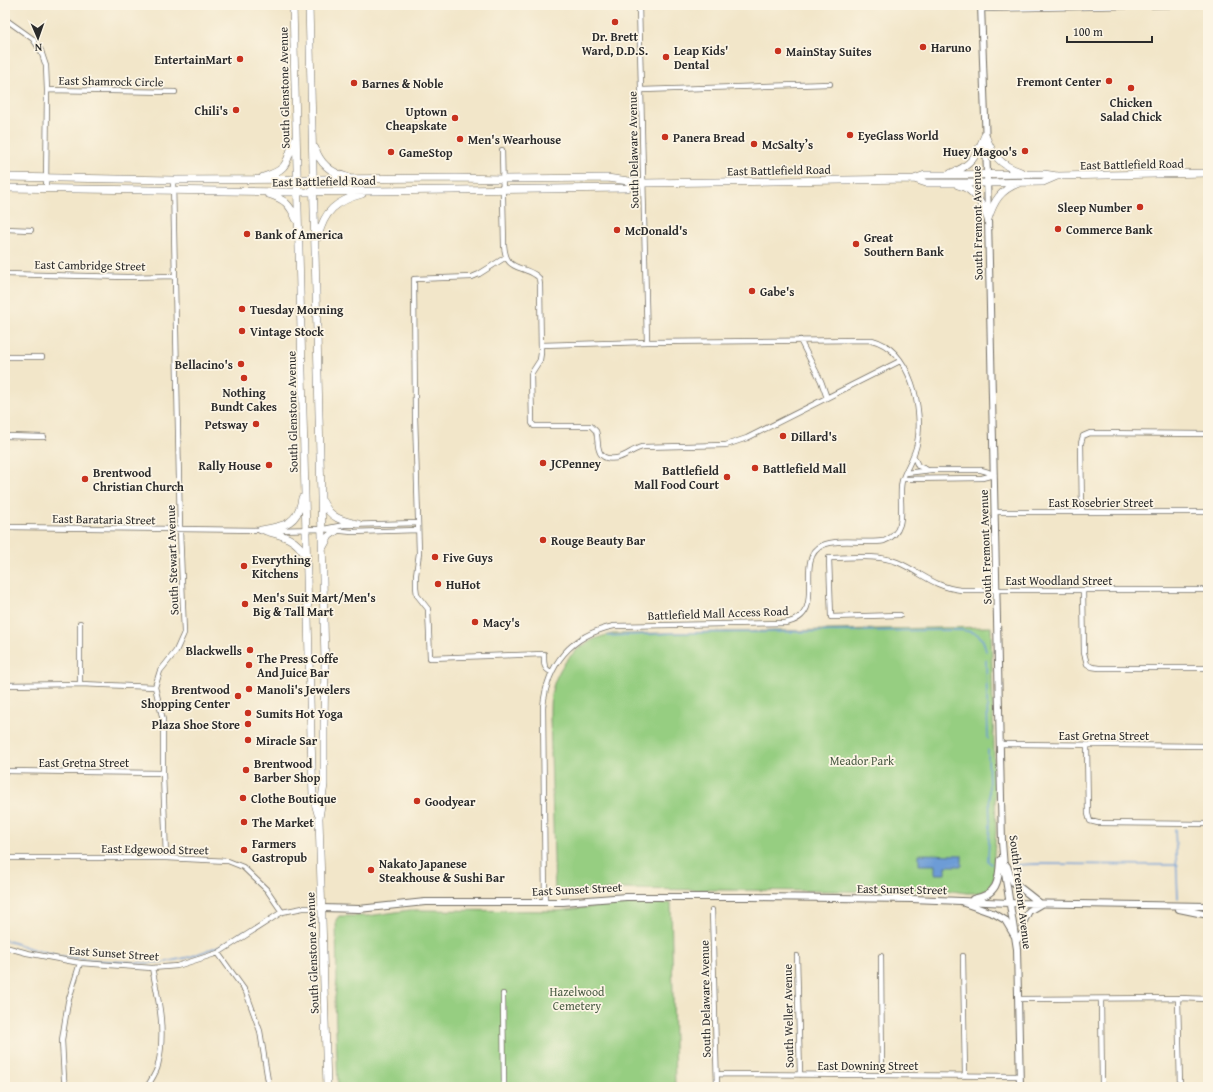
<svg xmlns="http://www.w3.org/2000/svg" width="1213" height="1092" font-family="'Gentium Book Plus',serif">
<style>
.green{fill:#96ce81;stroke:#607c56}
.water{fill:#6d9cd6;stroke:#4c6480}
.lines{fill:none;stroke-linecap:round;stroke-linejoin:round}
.stream{stroke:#6d9cd6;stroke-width:1.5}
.minor-casing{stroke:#716c62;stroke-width:6}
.secondary-casing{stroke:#716c62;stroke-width:8}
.primary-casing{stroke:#716c62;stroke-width:8}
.minor{stroke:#fff;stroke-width:4.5}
.secondary{stroke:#fff;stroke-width:6}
.primary{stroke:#fff;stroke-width:7}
.poi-dot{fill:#c8321e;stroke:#fcf5e5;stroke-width:1.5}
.labels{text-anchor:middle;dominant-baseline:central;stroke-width:3.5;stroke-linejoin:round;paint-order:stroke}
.poi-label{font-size:12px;font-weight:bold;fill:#2b2b2b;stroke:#fcf5e5;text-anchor:start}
.street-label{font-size:12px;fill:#2b2b2b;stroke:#fcf5e5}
.park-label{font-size:12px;fill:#4b5c45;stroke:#fcf5e5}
</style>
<rect width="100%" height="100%" fill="#fcf5e5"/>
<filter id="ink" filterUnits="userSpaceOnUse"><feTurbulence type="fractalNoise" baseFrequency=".025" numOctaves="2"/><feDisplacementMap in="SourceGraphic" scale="8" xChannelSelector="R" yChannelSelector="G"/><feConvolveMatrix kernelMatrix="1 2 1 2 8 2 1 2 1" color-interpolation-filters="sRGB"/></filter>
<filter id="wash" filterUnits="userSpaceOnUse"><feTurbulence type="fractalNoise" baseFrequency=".012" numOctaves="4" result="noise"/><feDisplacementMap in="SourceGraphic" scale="16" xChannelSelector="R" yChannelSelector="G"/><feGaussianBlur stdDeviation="0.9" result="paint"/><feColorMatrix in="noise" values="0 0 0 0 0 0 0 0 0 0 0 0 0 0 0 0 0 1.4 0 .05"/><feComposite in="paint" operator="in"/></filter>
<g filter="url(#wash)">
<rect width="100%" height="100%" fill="#f2e6c9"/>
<path class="green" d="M991,627l5,204 -2,24v24l-6,10 -6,3 -4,1h-12l-21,-3 -14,2 -311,-3c-22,1 -43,6 -65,5l-5,-179c0,-9 0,-19 3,-28 8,-28 31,-49 60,-53z
M671,903l4,184h-337l-3,-89 2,-18 -1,-60 3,-4h29l42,-6 148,1 57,-7z"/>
<path class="water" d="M919,854l43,1v11h-16v8h-11v-9h-16z"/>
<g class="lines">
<path class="stream" d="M607,636l70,-3 283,-3c17,2 23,4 26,21
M986,660l2,79
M988,750l2,75 -2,31v5l3,3
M1175,829l3,69
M1015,865l20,-1 143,1
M5,940l24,8 30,8 43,5 42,2 21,-1 25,-5 37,-14 17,-12"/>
</g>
</g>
<g filter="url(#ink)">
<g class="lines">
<g class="minor-casing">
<path id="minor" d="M639,5l8,337
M981,9l210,-4
M5,19l28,20 8,12 5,15 1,24 -1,99
M47,90l128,2
M642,90l188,-6
M502,150l2,95c2,27 16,19 33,31l2,2 1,7 1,68 -1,7 -9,14 1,49 2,3h57l5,5c2,6 1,13 3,19 1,4 4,7 8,8 15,3 23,-8 35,-11l84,-2 21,-7 153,-77
M5,229l26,1
M506,257l-27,17 -7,3 -58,2 1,136 4,138 -3,22v12l1,8 11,14 2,49 114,-4c0,9 -1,14 7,18
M5,274l122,3 48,-1
M800,340l21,41 6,17
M541,345l106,-3 225,-2c39,10 52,70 45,104 -3,14 -11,24 -15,37 -5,20 9,50 -18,60 -18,3 -45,-3 -61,4 -32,15 8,70 -38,78l-171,3c-43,9 -67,38 -71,81l2,196
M5,357h37
M5,436l39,1
M914,457l4,9 8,3
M906,473l25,-3h50l7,2 6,3
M903,479l79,-1 12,-3
M995,512h213
M1082,512l-1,-69 2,-7 7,-3 118,1
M5,527l258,3
M324,529l20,-4 74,-2
M274,530l48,-1 30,3 66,-2
M1083,590l1,63 3,11 5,3 7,1h109
M900,615l-69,2 -2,-59c22,0 47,-4 68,4 24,10 36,25 64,28h247
M80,623v61
M5,685l75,-1 75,3
M1000,744l208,2
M1087,745l1,69 2,7 8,2 110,1
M5,771l158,2
M5,858h161l62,3 15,6 24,23 15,22
M166,858l-3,-85v-53l-8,-33 5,-16 16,-20 8,-18 -4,-103 -7,-350
M712,910l5,177
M5,947l22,6 53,10 72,5 25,-2 41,-13 64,-41 21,-4h19
M218,953l28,39 14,39 9,56
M797,956l3,119
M881,956l1,119
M963,956l2,120
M503,994l1,93
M1178,998l2,89
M1018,999l160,-1 30,1
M1101,999l1,88
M717,1074l303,2
M66,1087l-2,-8 -2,-39 6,-38 12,-39
M147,1087c4,-7 10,-15 11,-22 8,-34 1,-64 -6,-97"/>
</g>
<g class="secondary-casing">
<path id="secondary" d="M981,5l6,169 15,668 2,25 13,82 3,138
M973,899c24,-4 26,-17 27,-39
M964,903l31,11 10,6 12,20 6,-7 1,-12 5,-10 12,-7 -28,-22 -6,-16
M322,908l37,1 66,-7h138l63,-5h124l162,2 98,4 198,3
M1179,909l29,6"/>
</g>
<g class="primary-casing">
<path id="primary" d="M293,5l18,734 2,57 5,18
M309,5l16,656 -1,63v61l-5,33 8,269
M985,135c8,20 14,30 36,37
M315,148c5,16 17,25 32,29
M951,173c22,-7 26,-20 34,-38
M5,177l168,3 283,-2 47,1 104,-1 36,5 271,-4 12,4h61l56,-1 14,-6
M263,177c28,-8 22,-16 32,-38
M914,179l11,-4 119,-1 13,2 151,-3
M958,185c17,4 24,19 30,34
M5,188l286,4 336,-4 14,-4
M268,194c16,5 22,10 28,25
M988,219c6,-18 12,-29 31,-36
M318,237c6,-26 18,-36 44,-43
M323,502c7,16 19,19 35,22
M261,530c24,-4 37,-6 41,-32
M266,531c16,4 32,8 39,25
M323,547l6,-11 7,-5"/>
</g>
<use href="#minor" class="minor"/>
<use href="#secondary" class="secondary"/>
<use href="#primary" class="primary"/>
</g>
</g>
<g class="poi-dot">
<circle cx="615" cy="22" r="4"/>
<circle cx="923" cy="47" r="4"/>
<circle cx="778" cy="51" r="4"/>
<circle cx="666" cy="57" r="4"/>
<circle cx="240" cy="59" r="4"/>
<circle cx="1109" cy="81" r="4"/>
<circle cx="354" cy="83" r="4"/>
<circle cx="1131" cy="88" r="4"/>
<circle cx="236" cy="110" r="4"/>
<circle cx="455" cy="118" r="4"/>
<circle cx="850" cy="135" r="4"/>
<circle cx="665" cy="137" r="4"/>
<circle cx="460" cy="139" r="4"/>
<circle cx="754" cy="144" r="4"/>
<circle cx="1025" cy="151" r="4"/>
<circle cx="391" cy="152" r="4"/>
<circle cx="1140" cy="207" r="4"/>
<circle cx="1058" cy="229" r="4"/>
<circle cx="617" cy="230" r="4"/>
<circle cx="247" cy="234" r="4"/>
<circle cx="856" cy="244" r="4"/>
<circle cx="752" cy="291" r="4"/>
<circle cx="242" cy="309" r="4"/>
<circle cx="242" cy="331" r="4"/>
<circle cx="241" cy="364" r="4"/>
<circle cx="244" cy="378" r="4"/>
<circle cx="256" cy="424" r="4"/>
<circle cx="783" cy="436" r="4"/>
<circle cx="543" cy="463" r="4"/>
<circle cx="269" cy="465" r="4"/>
<circle cx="755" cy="468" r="4"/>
<circle cx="727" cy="477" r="4"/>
<circle cx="85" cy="479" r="4"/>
<circle cx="543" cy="540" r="4"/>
<circle cx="435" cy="557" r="4"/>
<circle cx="244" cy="566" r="4"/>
<circle cx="438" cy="584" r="4"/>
<circle cx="245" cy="604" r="4"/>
<circle cx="475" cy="622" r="4"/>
<circle cx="250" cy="650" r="4"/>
<circle cx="249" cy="665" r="4"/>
<circle cx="249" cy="689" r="4"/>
<circle cx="238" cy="696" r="4"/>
<circle cx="248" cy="713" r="4"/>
<circle cx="248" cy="724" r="4"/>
<circle cx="248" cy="740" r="4"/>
<circle cx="246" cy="770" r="4"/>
<circle cx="243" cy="798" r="4"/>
<circle cx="417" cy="801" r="4"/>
<circle cx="244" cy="822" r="4"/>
<circle cx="244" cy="850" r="4"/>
<circle cx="371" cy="870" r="4"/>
</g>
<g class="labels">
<g class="poi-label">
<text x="615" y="36" text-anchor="middle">Dr. Brett<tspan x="615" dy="14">Ward, D.D.S.</tspan></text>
<text x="931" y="47">Haruno</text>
<text x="674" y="50">Leap Kids'<tspan x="674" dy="14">Dental</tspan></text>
<text x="786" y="51">MainStay Suites</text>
<text x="232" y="59" text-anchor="end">EntertainMart</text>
<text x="1101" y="81" text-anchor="end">Fremont Center</text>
<text x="362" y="83">Barnes &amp; Noble</text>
<text x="1131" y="102" text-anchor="middle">Chicken<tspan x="1131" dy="14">Salad Chick</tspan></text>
<text x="228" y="110" text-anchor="end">Chili's</text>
<text x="447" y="111" text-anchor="end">Uptown<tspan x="447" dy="14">Cheapskate</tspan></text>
<text x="858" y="135">EyeGlass World</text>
<text x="673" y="137">Panera Bread</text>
<text x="468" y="139">Men's Wearhouse</text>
<text x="762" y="144">McSalty’s</text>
<text x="1017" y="151" text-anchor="end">Huey Magoo's</text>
<text x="399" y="152">GameStop</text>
<text x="1132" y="207" text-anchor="end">Sleep Number</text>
<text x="1066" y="229">Commerce Bank</text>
<text x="625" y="230">McDonald's</text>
<text x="255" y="234">Bank of America</text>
<text x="864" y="237">Great<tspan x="864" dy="14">Southern Bank</tspan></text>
<text x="760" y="291">Gabe's</text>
<text x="250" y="309">Tuesday Morning</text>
<text x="250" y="331">Vintage Stock</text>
<text x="233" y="364" text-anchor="end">Bellacino's</text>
<text x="244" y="392" text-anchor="middle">Nothing<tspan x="244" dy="14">Bundt Cakes</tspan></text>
<text x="248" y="424" text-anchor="end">Petsway</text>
<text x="791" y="436">Dillard's</text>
<text x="551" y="463">JCPenney</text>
<text x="261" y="465" text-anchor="end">Rally House</text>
<text x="763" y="468">Battlefield Mall</text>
<text x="719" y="470" text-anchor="end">Battlefield<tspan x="719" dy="14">Mall Food Court</tspan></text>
<text x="93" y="472">Brentwood<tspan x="93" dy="14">Christian Church</tspan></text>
<text x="551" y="540">Rouge Beauty Bar</text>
<text x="443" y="557">Five Guys</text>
<text x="252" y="559">Everything<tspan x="252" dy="14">Kitchens</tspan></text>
<text x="446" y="584">HuHot</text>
<text x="253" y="597">Men's Suit Mart/Men's<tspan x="253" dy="14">Big &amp; Tall Mart</tspan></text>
<text x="483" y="622">Macy's</text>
<text x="242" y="650" text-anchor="end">Blackwells</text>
<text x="257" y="658">The Press Coffe<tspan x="257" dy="14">And Juice Bar</tspan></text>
<text x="230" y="689" text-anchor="end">Brentwood<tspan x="230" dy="14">Shopping Center</tspan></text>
<text x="257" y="689">Manoli's Jewelers</text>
<text x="256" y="713">Sumits Hot Yoga</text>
<text x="240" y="724" text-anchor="end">Plaza Shoe Store</text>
<text x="256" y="740">Miracle Sar</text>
<text x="254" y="763">Brentwood<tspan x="254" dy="14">Barber Shop</tspan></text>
<text x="251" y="798">Clothe Boutique</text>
<text x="425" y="801">Goodyear</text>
<text x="252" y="822">The Market</text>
<text x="252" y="843">Farmers<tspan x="252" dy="14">Gastropub</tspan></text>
<text x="379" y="863">Nakato Japanese<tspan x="379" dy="14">Steakhouse &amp; Sushi Bar</tspan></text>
</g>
<g class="street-label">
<text transform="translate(111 81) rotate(1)">East Shamrock Circle</text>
<text transform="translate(284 88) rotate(-91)">South Glenstone Avenue</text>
<text transform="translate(633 150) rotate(-91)">South Delaware Avenue</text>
<text transform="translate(1132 164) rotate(-1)">East Battlefield Road</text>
<text transform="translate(779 170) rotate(-1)">East Battlefield Road</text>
<text transform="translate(324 181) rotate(-1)">East Battlefield Road</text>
<text transform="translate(977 223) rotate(-91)">South Fremont Avenue</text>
<text transform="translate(90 265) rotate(1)">East Cambridge Street</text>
<text transform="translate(292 412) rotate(-91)">South Glenstone Avenue</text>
<text x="1101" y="502">East Rosebrier Street</text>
<text transform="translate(104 519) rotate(1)">East Barataria Street</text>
<text transform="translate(985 547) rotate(-92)">South Fremont Avenue</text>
<text transform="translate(172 560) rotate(-92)">South Stewart Avenue</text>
<text x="1059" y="580">East Woodland Street</text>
<text transform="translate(718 613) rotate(-2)">Battlefield Mall Access Road</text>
<text x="1104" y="735">East Gretna Street</text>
<text x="84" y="762">East Gretna Street</text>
<text transform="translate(155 849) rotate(1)">East Edgewood Street</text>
<text transform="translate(577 889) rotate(-3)">East Sunset Street</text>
<text transform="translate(902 889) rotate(1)">East Sunset Street</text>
<text transform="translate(1021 892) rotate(83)">South Fremont Avenue</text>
<text transform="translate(114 953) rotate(4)">East Sunset Street</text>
<text transform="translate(312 953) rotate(-92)">South Glenstone Avenue</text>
<text transform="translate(705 999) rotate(-91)">South Delaware Avenue</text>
<text transform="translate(788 1016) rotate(-91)">South Weller Avenue</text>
<text x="868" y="1065">East Downing Street</text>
</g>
<g class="park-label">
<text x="862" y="760">Meador Park</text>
<text x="577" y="991">Hazelwood<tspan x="577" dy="14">Cemetery</tspan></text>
</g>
</g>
<rect width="1213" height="1092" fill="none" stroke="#fcf5e5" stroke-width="20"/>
<g transform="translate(38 38) rotate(178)" stroke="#fcf5e5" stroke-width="3" paint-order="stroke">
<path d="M0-3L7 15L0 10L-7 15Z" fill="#2b2b2b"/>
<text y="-6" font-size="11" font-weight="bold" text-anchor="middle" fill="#2b2b2b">N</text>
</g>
<path d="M1067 36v6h85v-6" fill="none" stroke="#2b2b2b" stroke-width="2"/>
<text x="1073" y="36" font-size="12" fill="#2b2b2b" stroke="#fcf5e5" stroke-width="3" paint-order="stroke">100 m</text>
</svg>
